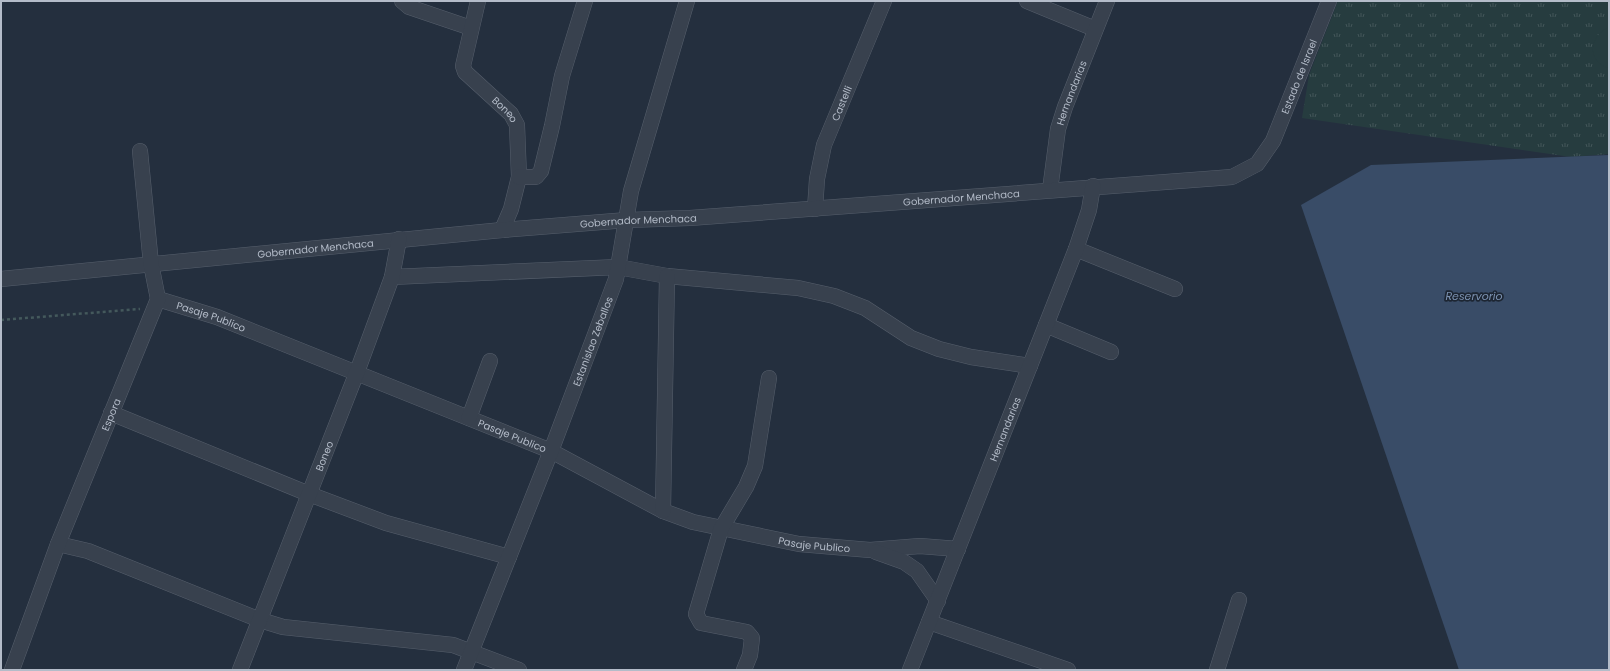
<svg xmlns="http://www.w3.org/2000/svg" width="1610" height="671" font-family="Poppins,sans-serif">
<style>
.grass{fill:url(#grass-tufts)}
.pitch{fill:#263c3f}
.water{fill:#394c67}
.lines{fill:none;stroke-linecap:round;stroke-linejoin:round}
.minor-casing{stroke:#565f6c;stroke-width:16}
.path{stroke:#44595c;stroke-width:2.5;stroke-dasharray:3 3;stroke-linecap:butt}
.minor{stroke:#38414e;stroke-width:15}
.labels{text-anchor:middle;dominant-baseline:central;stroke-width:3.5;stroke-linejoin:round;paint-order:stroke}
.street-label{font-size:10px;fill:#b4bcc9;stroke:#1d2633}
.water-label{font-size:11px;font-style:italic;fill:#7c92b1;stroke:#1d2633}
</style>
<defs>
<pattern id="grass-tufts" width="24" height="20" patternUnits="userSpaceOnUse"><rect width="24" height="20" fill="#263c3f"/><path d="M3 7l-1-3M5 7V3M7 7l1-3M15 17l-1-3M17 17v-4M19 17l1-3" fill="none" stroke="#435659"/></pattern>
</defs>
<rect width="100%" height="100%" fill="#242f3e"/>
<path class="grass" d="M1338,1h271v153l-38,3 -269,-39 7,-43z"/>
<path class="pitch" d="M1609,27v41c-23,-6 -20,-32 0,-41z"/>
<path class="water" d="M1609,155v515h-150l-158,-465 70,-40z"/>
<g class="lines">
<g class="minor-casing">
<g id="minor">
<path d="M402,1l7,6 62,21"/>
<path id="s1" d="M478,1l-15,65 2,6 46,42 6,11 2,52 -8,32 -9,21"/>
<path d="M1027,1l68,28"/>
<path d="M519,177h17l5,-6 11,-45 10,-50 23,-75"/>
<path id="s2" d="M1050,190l8,-61 7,-22 42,-106"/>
<path id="s3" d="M815,209l2,-30 7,-34 60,-144"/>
<path d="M1076,249l99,40"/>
<path d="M392,277l226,-10 49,9 131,12 36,8 31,12 46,30 28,11 32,8 59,9"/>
<path id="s4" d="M1,279l501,-49 125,-10 63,-2 542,-41 25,-13 16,-23 56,-140"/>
<path id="s5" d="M158,299l59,18 334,134 112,60 30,11 106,22 71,6 50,-4 38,3"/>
<path d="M1046,325l65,27"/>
<path d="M111,413l198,81 77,29 123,34"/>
<path d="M469,418l21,-57"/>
<path d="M663,511l4,-235"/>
<path d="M58,544l30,7 172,69 23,7 170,18 66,25"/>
<path d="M876,552l28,10 13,9 21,30"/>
<path d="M929,622l139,48"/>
<path id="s6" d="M12,670l46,-126 100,-245 -7,-35 -11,-113"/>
<path id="s7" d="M240,670l117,-298 35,-95 7,-38"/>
<path id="s8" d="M464,670l87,-219 65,-172 15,-88 56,-190"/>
<path d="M744,670l6,-15 2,-17 -5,-6 -46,-9 -5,-9 25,-85 25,-42 9,-21 14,-88"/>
<path id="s9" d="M910,670l166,-421 13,-39 4,-24"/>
<path d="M1217,670l22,-70"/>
</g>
</g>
<path class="path" d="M1,320l139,-11"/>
<use href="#minor" class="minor"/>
</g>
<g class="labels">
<g class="street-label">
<text stroke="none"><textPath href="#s4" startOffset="1361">Estado de Israel</textPath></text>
<text stroke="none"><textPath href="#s2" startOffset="100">Hernandarias</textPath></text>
<text stroke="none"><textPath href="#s3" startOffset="110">Castelli</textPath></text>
<text stroke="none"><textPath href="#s1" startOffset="128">Boneo</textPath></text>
<text stroke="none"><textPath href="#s4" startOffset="964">Gobernador Menchaca</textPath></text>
<text stroke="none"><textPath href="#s4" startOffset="640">Gobernador Menchaca</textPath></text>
<text stroke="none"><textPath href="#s4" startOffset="316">Gobernador Menchaca</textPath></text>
<text stroke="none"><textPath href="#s5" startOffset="56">Pasaje Publico</textPath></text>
<text stroke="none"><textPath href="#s8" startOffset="353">Estanislao Zeballos</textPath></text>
<text stroke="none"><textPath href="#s6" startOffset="274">Espora</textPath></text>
<text stroke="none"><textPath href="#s9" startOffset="259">Hernandarias</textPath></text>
<text stroke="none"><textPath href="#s5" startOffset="380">Pasaje Publico</textPath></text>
<text stroke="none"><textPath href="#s7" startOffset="230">Boneo</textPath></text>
<text stroke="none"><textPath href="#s5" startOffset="704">Pasaje Publico</textPath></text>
</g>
<g class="water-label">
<text x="1474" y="296">Reservorio</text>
</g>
</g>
<rect width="1610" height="671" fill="none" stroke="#b4bcc9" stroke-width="4"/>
</svg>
